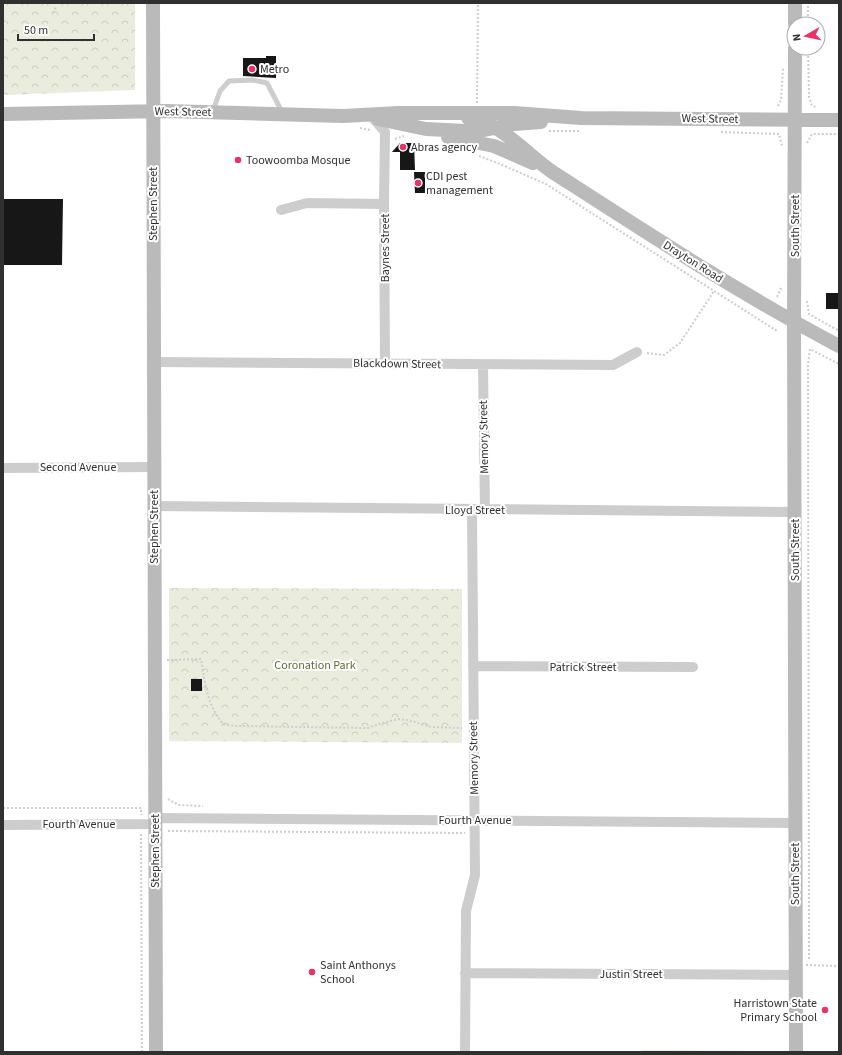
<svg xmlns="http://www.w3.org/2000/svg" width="842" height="1055" font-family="'Source Sans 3',sans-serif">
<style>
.forest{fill:url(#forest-crowns)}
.building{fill:#171717}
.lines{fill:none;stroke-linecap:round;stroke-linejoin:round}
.path{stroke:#cdcdcd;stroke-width:2;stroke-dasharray:2 2;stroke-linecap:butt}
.lane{stroke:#cdcdcd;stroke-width:5}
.street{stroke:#cdcdcd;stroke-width:10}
.secondary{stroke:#bababa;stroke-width:14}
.poi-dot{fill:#e83269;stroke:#fff;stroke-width:1.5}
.labels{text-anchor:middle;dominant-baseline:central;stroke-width:4;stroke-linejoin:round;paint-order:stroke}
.poi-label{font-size:12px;fill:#303030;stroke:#fff;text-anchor:start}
.street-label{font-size:12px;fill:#303030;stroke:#fff}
.park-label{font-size:12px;fill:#5f6d3c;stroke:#fff}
</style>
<defs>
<pattern id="forest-crowns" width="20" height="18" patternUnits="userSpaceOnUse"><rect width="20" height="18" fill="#eaedde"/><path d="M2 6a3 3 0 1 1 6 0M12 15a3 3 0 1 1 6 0" fill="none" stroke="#c9ccbf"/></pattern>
</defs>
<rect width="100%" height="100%" fill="#fff"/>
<path class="forest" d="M3,3h132v87l-131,5z
M169,588l293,1v154l-293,-2z
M641,1050l139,1v1h-139z"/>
<path class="building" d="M266,56h10v22l-33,-2v-18h23z
M400,143h14l1,27h-15v-18h-8z
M414,172h11v21h-10z
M3,199h60l-1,66h-59z
M826,293h13v16h-13z
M191,679h11v12h-11z"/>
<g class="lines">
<path class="path" d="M53,13l3,-6
M808,24v-21
M808,48l1,49 3,9 4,1
M477,103l1,-100
M778,106l3,-6 2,-32
M360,128l10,2
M549,131h30
M721,132l58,2 3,12
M395,139l9,-3
M807,143l5,-9h27
M479,156l21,8 46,20 231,147
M777,297l5,-11
M807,301l2,13 30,17
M647,353l17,2 16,-12 34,-52
M167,660l34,-1c4,24 6,46 22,65l12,2 132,2 19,-6 13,-3 13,2 19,6 31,1
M168,799l10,6 25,1
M3,808h138v7
M168,831l297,2
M141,834l1,218
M809,959l-1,-595 2,-15 29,15
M806,965l33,1"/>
<path class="lane" d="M213,111l7,-20 9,-10 24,-1 14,3 15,29"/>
<path class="street" d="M373,118l12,14 -1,72 1,160
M281,210l26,-7 77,1
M154,362l459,3 24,-13
M483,365l2,145
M3,468l150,-1
M154,506l641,6
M473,666l220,1
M155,818l640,5
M3,825l152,-1
M465,973l331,2
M465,1052l1,-141 9,-36 -3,-365"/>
<path class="secondary" d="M153,3l3,1049
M795,24v-21
M795,48l-1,273 2,731
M3,114l163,-3 177,5 55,-3h116l67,5 258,2
M468,118c31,2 61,39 86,55 93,60 186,121 285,173
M378,119l48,10 39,2h14l35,-7 27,-2
M448,137l46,9 39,17"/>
</g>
<g class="poi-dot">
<circle cx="252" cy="69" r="4"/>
<circle cx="403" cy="147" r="4"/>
<circle cx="238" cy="160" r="4"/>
<circle cx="418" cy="183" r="4"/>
<circle cx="312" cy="972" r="4"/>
<circle cx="825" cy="1010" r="4"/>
</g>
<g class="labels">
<g class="poi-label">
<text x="260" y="69">Metro</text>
<text x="411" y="147">Abras agency</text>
<text x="246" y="160">Toowoomba Mosque</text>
<text x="426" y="176">CDI pest<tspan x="426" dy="14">management</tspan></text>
<text x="320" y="965">Saint Anthonys<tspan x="320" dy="14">School</tspan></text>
<text x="817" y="1003" text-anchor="end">Harristown State<tspan x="817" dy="14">Primary School</tspan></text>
</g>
<g class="street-label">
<text transform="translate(183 112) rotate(1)">West Street</text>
<text transform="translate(710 119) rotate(1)">West Street</text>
<text transform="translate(153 204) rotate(-90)">Stephen Street</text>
<text transform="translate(795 226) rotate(-90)">South Street</text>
<text transform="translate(385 248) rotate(-90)">Baynes Street</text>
<text transform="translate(693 262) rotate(32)">Drayton Road</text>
<text transform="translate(397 364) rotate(1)">Blackdown Street</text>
<text transform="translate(484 437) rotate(-91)">Memory Street</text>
<text x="78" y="467">Second Avenue</text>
<text x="475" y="510">Lloyd Street</text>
<text transform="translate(154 527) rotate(-90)">Stephen Street</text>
<text transform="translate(795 550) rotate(-90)">South Street</text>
<text x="583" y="667">Patrick Street</text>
<text transform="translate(474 758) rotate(-91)">Memory Street</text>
<text x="475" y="820">Fourth Avenue</text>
<text x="79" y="824">Fourth Avenue</text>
<text transform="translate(155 851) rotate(-90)">Stephen Street</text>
<text transform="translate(795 874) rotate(-90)">South Street</text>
<text x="631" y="974">Justin Street</text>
</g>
<g class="park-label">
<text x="315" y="665">Coronation Park</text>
</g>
</g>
<rect width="842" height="1055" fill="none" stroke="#303030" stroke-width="8"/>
<g transform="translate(806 36) rotate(261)"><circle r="19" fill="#ffffff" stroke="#acacac"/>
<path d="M0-3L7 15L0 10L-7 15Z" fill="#e83269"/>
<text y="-6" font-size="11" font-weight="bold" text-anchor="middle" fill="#303030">N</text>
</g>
<path d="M18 34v6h76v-6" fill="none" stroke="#303030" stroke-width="2"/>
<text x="24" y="34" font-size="12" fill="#303030" stroke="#ffffff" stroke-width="3" paint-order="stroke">50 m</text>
</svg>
